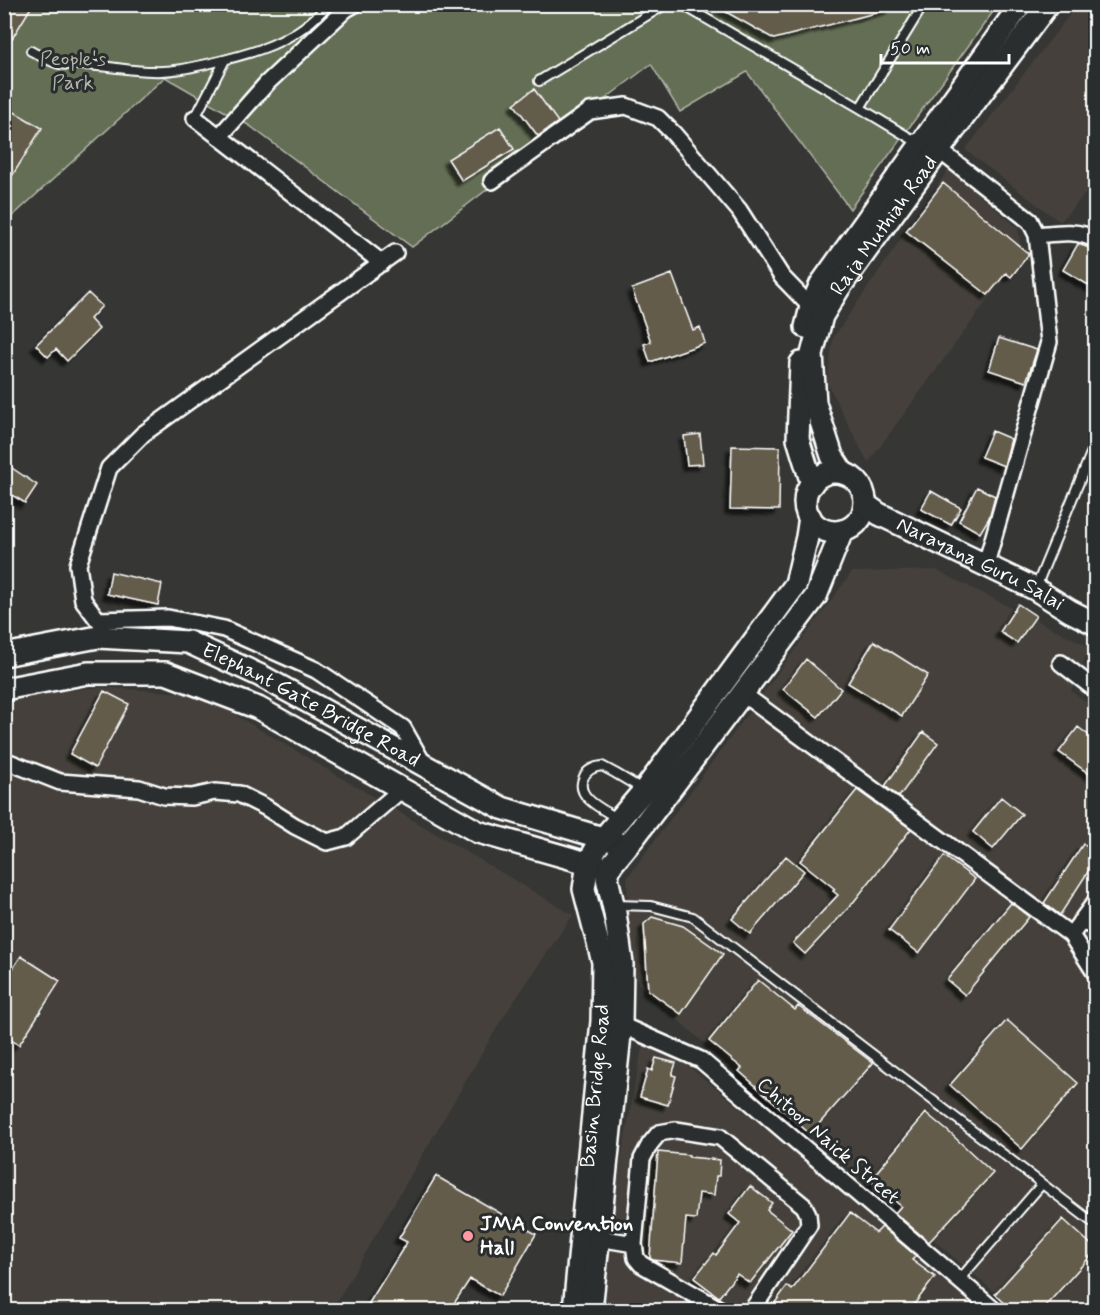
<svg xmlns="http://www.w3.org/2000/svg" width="1100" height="1315" font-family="Mynerve,sans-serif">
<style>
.built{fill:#44413b}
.green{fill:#646e54;stroke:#b2b6aa;stroke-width:1.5}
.building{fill:#645c4c;stroke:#fff;stroke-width:1.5;filter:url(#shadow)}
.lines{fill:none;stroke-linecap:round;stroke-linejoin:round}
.lane-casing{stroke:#fff;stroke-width:12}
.street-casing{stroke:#fff;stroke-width:20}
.secondary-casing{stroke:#fff;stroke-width:26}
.lane{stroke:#2a2d2e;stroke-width:8}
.street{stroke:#2a2d2e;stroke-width:15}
.secondary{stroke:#2a2d2e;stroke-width:21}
.poi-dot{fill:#ff9aa2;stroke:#2a2d2e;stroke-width:2}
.labels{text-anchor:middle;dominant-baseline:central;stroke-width:6;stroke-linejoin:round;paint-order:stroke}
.park-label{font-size:21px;fill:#b2b6aa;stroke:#2a2d2e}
.street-label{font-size:21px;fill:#fff;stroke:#2a2d2e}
.poi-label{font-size:21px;font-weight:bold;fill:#fff;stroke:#2a2d2e;text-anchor:start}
</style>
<defs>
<filter id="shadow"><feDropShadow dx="-5" dy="5" stdDeviation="1.5" flood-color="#0009"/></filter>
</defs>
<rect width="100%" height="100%" fill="#363634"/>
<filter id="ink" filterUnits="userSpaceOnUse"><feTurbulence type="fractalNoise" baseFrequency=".0167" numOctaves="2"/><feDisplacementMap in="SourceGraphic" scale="12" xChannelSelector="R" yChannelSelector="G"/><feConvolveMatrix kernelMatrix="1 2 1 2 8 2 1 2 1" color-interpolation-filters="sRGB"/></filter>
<g filter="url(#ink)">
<path class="built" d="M1077,5h18v178l-35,39 -95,-72z
M949,169l69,59 4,25 -154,210 -41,-80 6,-45z
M936,570l154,77 -19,44 25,18 -1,601h-80l-371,-319 -15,-22 -2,-91 225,-306z
M98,687l102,7 373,221 -71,104 -170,291h-327l-1,-611z
M645,1031l151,122 189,157h-384l12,-109z"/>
<path class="green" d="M5,5h993l-148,204 -103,-137 -67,40 -29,-48 -239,183 -162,-121 -85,-49 -160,146z"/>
<path class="building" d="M4,4h29l-29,48z
M712,4h178l1,5 -117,30z
M534,89l24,33 -20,14 -24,-32z
M4,106l38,22 -38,61z
M500,127l14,22 -52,32 -14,-22z
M943,183l86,71 -18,23 -5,-4 -18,22 -82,-64z
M1078,244l17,6v39l-32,-19z
M672,274l21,56 7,-3 5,16 -55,19 -6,-18 7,-2 -19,-53z
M88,293l14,13 -12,13 9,10 -32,32 -11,-12 -8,8 -12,-12z
M999,338l38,12 -11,32 -37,-12z
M992,431l19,8 -7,27 -23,-9z
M700,434l3,30 -16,1 -3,-29z
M732,446l48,1 -1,63 -49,-1z
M9,466l28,19 -12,18 -21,-13v-17z
M977,487l18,9 -6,22 -9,15 -21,-12z
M931,491l30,17 -10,17 -30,-16z
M111,572l51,12 -4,21 -51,-11z
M1018,604l18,12 -19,27 -17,-11z
M874,641l54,34 -26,41 -54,-33z
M806,659l35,30 -23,28 -35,-28z
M104,691l25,13 -34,64 -25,-14z
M1078,727l17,13v38l-36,-26z
M923,732l15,11 -39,54 -14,-11z
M857,790l54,39 -59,75 -47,50 -12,-11 45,-48 -5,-4 2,-2 -35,-28z
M1001,797l21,17 -29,35 -20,-17z
M1083,844l12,8v9l-35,54 -16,-12z
M786,856l18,15 -54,63 -18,-15z
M944,856l31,23 -56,74 -30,-23z
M1011,903l18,14 -64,78 -18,-15z
M652,917l31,9 40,28 -42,60 -33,-24 -4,-66z
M21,956l39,25 -41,64 -15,-9v-54z
M758,980l37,30 3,-4 75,57 -63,71 -71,-63 3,-3 -33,-27z
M1007,1020l71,63 -56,66 -72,-64z
M656,1058l20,5 -4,12 4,1 -8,29 -28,-8 8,-28 4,2z
M926,1113l24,20 43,40 -64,69 -34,-29 6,-7 -31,-26z
M658,1152l31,3v2l31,3 -1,16h-3l-2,19 -15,-2 -3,26 -10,-1 -4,45 -29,-3 -3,-2z
M436,1176l100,58 -36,62 -30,-17 -21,32h-85l43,-69 -8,-4z
M750,1186l22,17 -5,7 25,20 -42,53 -13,-9 -18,23 -25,-19 20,-25 2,2 24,-32 -11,-9z
M850,1213l26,20 6,-6 34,29 -4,4 23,17 -26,34h-126l-9,-7 13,-18 5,4z
M1063,1219l32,29v3l-54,60h-28l-18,-17z"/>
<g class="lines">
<g class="lane-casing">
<path id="lane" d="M681,4l179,104 64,-104
M31,51c10,5 19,11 29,13 12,2 25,0 37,2 18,1 37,5 55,5 19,1 37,-3 55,-7 44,-10 91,-22 121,-60
M539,81l127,-77
M860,108l50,30 12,2
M195,118l30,-58
M1036,587l60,-146
M618,819c-13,-9 -43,-21 -35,-40 3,-9 10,-12 19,-13l13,7 27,16
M615,905l36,1 42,11 403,308
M959,1280l83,-96"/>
</g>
<g class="street-casing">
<path id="street" d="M195,118l187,145
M220,136l47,-53 79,-74 9,-5
M939,150l91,71 7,14 12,107 -63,222
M492,181l98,-70 36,-5 32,12 15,15 66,77 43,67 29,30 6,5
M1037,235c20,-2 40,-6 59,5
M395,253l-252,181 -34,34 -31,97 5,35 15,20 70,-2 56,11 92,41 87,58 21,37
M1061,663l35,27
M743,694l328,241 25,39
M4,760l56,22 79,6 25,8 28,1 23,-5 24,2 26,13 30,19 32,16 19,-5 56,-48
M1080,922l16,4
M1071,935l25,-34
M621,1025l80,35 293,250
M599,1238l35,6
M721,1310l-80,-46 -5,-6 -2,-14 8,-85 8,-15 9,-11 17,-3 44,7 84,69 4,8 1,11 -57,85"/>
</g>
<g class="secondary-casing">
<g id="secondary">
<path d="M806,327l5,-20 10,-23 200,-280"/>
<path d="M801,363l-3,76 14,45"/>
<circle cx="835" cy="502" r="30"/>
<path id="s1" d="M843,473l-11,-17 -17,-53 -3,-49 10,-38 17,-28 100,-138 109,-146"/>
<path id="s2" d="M865,504l14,10 156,75 35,22 26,13"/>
<path id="s3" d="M4,655l94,-18 90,5 73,34 241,132 114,34"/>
<path d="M4,689l84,-16h78l92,35 220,124 123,35"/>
<path id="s4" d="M574,1310l28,-289 1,-59 -19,-73 4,-26 12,-21 47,-55 149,-203 11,-47 3,-20"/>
<path d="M591,1310l30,-285 1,-61 -7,-51 -8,-35 2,-9 3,-5 24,-29 180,-239 26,-65"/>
</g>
</g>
<use href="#lane" class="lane"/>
<use href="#street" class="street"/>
<use href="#secondary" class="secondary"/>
</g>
</g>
<circle class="poi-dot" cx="468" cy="1236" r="6"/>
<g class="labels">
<g class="park-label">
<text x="73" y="59">People's<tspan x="73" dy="24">Park</tspan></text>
</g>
<g class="street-label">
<text stroke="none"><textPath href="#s1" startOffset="274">Raja Muthiah Road</textPath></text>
<text stroke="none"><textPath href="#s2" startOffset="130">Narayana Guru Salai</textPath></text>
<text stroke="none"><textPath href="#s3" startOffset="324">Elephant Gate Bridge Road</textPath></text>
<text stroke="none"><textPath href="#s4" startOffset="225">Basin Bridge Road</textPath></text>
<text transform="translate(828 1141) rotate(41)">Chitoor Naick Street</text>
</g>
<g class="poi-label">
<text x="480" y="1224">JMA Convention<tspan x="480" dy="24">Hall</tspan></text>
</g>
</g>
<rect width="1100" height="1315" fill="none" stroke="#2a2d2e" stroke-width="24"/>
<rect x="12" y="12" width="1076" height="1291" fill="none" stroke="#fff" stroke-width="2" filter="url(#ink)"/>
<path d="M881 54v9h128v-9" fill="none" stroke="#ffffff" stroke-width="3"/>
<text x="890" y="54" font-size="18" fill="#ffffff" stroke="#2a2d2e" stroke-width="4.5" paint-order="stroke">50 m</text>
</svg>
